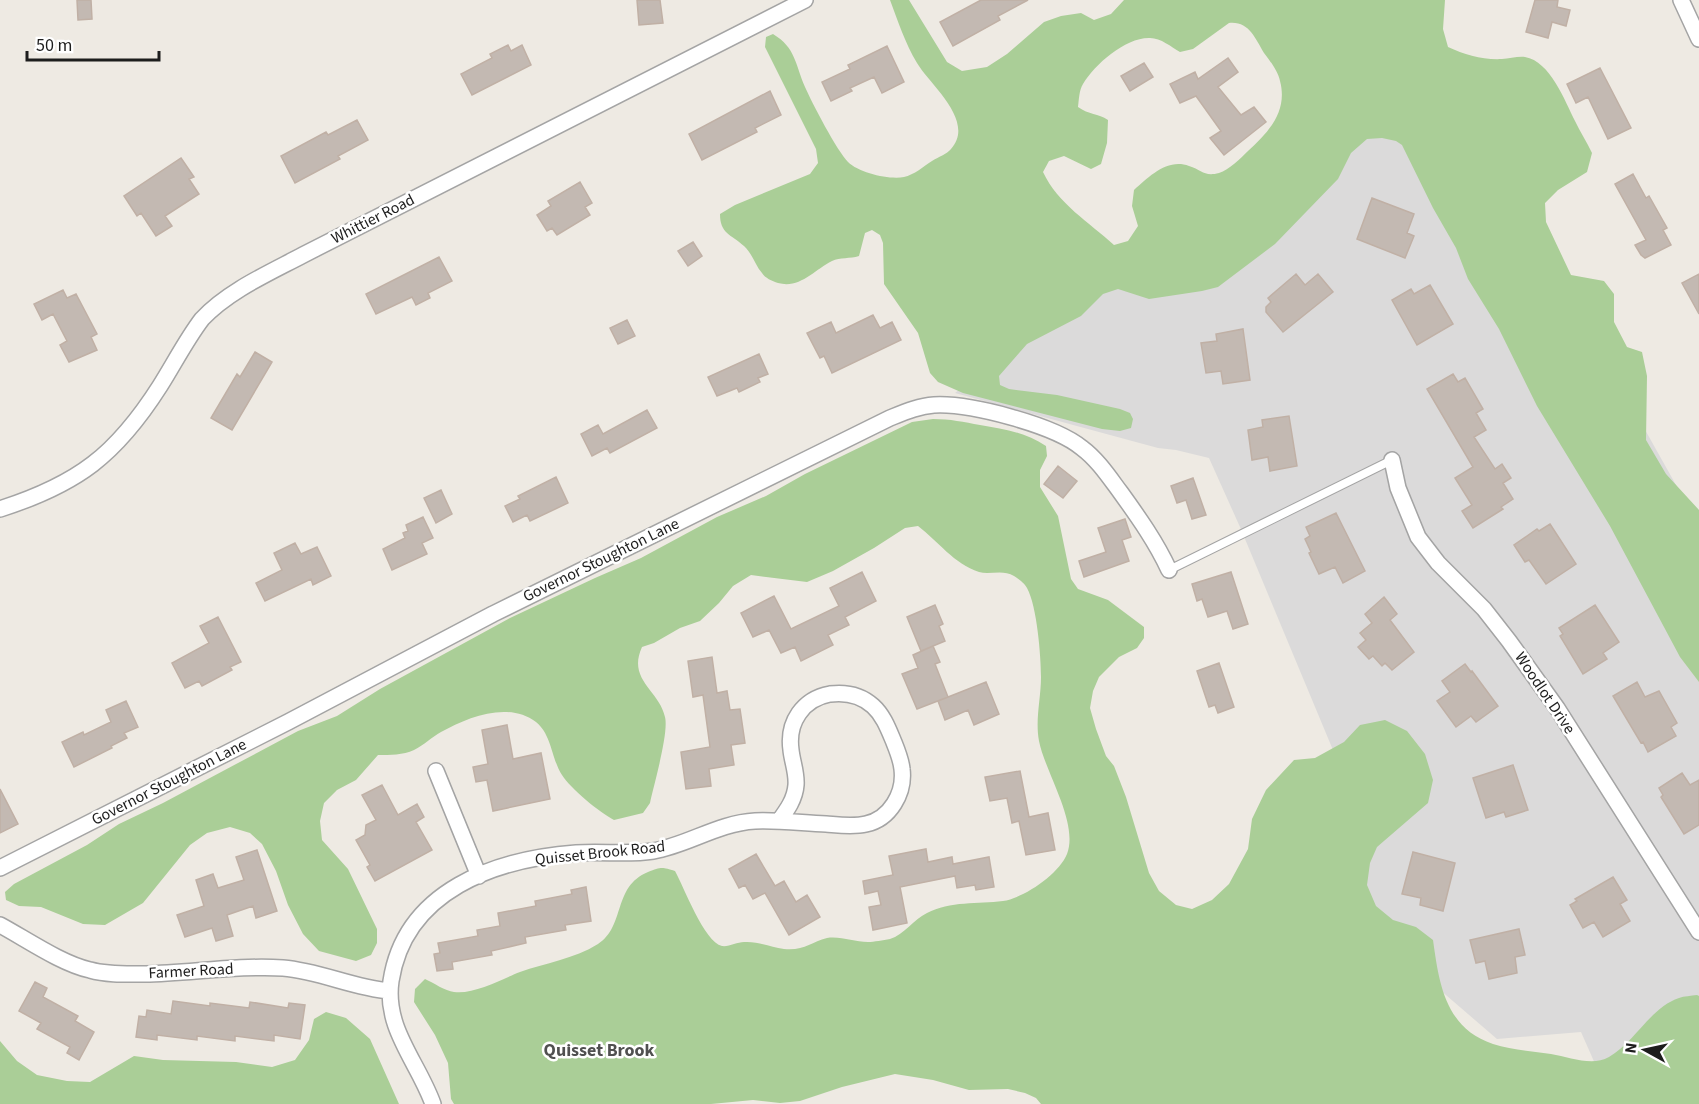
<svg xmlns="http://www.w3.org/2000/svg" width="1699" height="1104" font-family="'Source Sans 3',sans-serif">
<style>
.residential{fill:#dbdada}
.forest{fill:#aace97;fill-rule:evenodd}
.building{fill:#c3b9b2;stroke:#c0b0a5;stroke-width:1.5}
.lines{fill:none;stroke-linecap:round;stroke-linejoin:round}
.lane-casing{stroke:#a4a4a4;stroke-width:10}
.street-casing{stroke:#a4a4a4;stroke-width:18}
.lane{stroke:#fff;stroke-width:8}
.street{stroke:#fff;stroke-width:15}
.labels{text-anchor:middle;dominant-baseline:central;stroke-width:5;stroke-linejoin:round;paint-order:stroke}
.street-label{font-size:16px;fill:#1d1d1d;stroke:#fff}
.neighbourhood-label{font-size:18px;font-weight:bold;fill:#505050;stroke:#fff}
</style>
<rect width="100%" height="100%" fill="#eeeae3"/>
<path class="residential" d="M1418,25l281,501v578l-91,-11 -27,-61 -84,7 -166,-143 27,-86 -118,-283 -31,-69 -33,-8 -18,-2 -203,-55z"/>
<path class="forest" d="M890,0h19l38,62 15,9 25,-4 20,-13 37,-32 17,-6 20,-3 13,7 17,-6 13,-14h321l-2,29 5,18c17,8 35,13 54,12 7,0 16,-3 23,-2 25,4 40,44 50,64 5,11 12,21 17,32l-5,19 -29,18 -13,13 1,19 25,53 33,6 10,13v28l13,25 15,5 5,24 -1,64 20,34 33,36v172l-19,-25 -70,-131 -73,-120 -38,-77 -31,-50 -12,-31 -23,-40 -31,-63 -6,-4 -14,-3 -15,1 -16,14 -13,26 -63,65 -57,43 -16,4 -53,8 -31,-10 -15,5 -22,22 -54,28 -28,32 1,9 9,4 48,6 63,14 10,4 3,6 -2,9 -11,3 -18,-2 -139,-36 -25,-11 -8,-9 -12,-40 -34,-49 -1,-41 -3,-8 -8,-5 -7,3 -6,23c-9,3 -19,1 -27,5 -18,9 -32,28 -54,22 -6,-2 -13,-5 -16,-10 -7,-8 -10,-20 -18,-27 -13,-12 -24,-12 -24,-32l15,-9 75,-31 8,-11 -2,-14 -51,-102 1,-10 7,-3c23,14 22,30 32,53 7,16 32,64 43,75 11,11 42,18 56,15 10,-2 20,-11 28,-16 6,-4 15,-7 19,-12 25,-28 -21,-64 -34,-86 -12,-20 -19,-42 -27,-63zM1229,23c20,-2 26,15 35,30 6,8 14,18 16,28 8,30 -11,51 -32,70 -7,7 -19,19 -29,22 -15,4 -17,-3 -30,-7 -22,-8 -40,11 -55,24l-2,16 6,20 -10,15 -14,4c-25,-23 -56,-41 -71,-73l6,-11 15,-5 27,13 10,-5 6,-21 1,-23c-10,-7 -19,-5 -30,-13 1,-7 1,-17 5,-23 12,-20 43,-47 67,-46 11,0 21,9 30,14l13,-3z
M933,419c17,0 31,3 47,6 24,4 45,7 66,21l1,10 -7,14v17l18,29 13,63 7,10 30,11 36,27v11l-7,10 -18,9 -20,20 -6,14 -3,17 6,21 10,27 8,10 12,31 23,76 10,18 17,14 16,4 20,-9 17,-16 19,-35 4,-30 14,-29 28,-30 21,-2 29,-16 16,-17 25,-5 22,11 18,23 8,26 -5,23 -51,44 -7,16 -3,22 9,21 17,14 23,7 17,13c6,43 12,88 60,104 18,6 39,7 58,10 19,3 41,13 58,3 26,-15 42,-50 70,-59 5,-2 12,-2 18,-3l2,1v108h-658l-5,-6 -11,-5 -17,-4 -39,1 -36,-10 -38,-6 -53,13 -42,14 -20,2 -27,-3 -42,4h-257l-3,-5 -3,-36 -13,-28 -21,-33 1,-13 10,-10c9,4 20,12 29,13 19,3 48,-13 66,-20 25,-9 54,-13 78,-28 28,-18 14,-57 50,-72 13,-5 14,-5 27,-1 9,16 29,71 47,75 7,1 15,-4 22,-4 14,-1 26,5 40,7 20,2 27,-7 43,-11 14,-2 27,4 41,4 6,0 15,-2 22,-3 14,-4 24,-20 37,-26 23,-12 51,-9 76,-12 21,-3 56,-27 64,-47 12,-31 -22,-82 -28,-113 -4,-21 2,-43 2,-64 0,-21 -4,-71 -14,-89 -2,-4 -8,-9 -13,-12 -11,-7 -24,-1 -35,-4 -25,-8 -41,-31 -61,-46l-13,2 -31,20 -41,23 -26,11 -56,-7 -18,11 -14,17 -19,18 -20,7 -26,15 -12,4c-15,33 17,43 23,70 4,16 -11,67 -15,86l-7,10 -29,7c-15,-8 -43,-31 -52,-45 -11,-17 -10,-40 -26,-53 -28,-21 -68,-5 -95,10 -9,5 -17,13 -27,18 -11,5 -24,5 -36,5l-22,25 -19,10 -13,13 -4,18 2,19 26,29 29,60v14l-6,12 -15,6 -37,-10 -16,-17 -15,-29 -12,-34 -14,-27 -12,-11 -20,-6 -23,6 -17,12 -47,58 -38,22 -22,-1 -42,-17 -22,-1 -13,-6 -1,-8 9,-8 73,-39 32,-21 44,-21 135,-72 39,-15 43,-27 130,-71 85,-40 46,-20 76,-41 49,-21 39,-22 107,-52z
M326,1012l20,6 24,21 29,65h-399v-63l17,20 20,14 30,6 23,1 44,-26 29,4 73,2 36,5 23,-7 14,-20 5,-21z"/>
<path class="building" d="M77,0h14l1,19 -14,1z
M637,0h23l3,23 -24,2z
M981,0h47l-30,16 2,4 -47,26 -13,-24z
M1535,0h23l-1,7 13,3 -4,16 -14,-4 -4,16 -22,-6z
M508,45l3,6 11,-6 9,20 -59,30 -11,-21 31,-16 -2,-4z
M887,46l17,36 -22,11 -8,-16 -24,11 2,3 -21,10 -9,-19 28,-13 -2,-4z
M1228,58l10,14 -20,15 23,28 13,-8 12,15 -42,33 -14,-17 11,-7 -25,-35 -16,7 -10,-19 25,-12 3,7z
M1144,63l9,14 -23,14 -9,-15z
M1600,68l31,60 -23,11 -20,-42 -12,6 -9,-19z
M770,91l11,24 -26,13 2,4 -55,28 -13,-26z
M357,120l11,20 -30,16 2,3 -45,24 -14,-27 45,-24 2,3z
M181,158l13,19 -5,2 10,15 -34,22 7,10 -16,10 -15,-23 -4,3 -13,-20z
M1633,174l13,24 3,-2 18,32 -4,2 8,15 -26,13 -4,-3 -6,-10 11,-5 -31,-56z
M580,182l12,21 -7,4 5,8 -33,20 -5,-7 -5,3 -10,-16 14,-9 -3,-5z
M1372,198l42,16 -7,19 7,3 -9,22 -48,-19z
M693,242l9,14 -14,10 -10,-15z
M439,257l13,24 -24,12 2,5 -14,7 -4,-8 -36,17 -10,-20z
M1296,274l9,11 13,-11 15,18 -50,40 -17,-20v-5l5,-5 -3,-4z
M1699,274v40l-17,-31z
M1430,285l23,39 -36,21 -25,-45 19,-11 3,5z
M63,290l4,8 9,-4 21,40 -6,3 6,13 -28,12 -9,-17 7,-4 -14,-27 -11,6 -8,-16z
M873,315l7,13 12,-6 9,18 -69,33 -8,-17 -4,2 -13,-25 24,-11 5,11z
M627,320l8,16 -17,8 -8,-16z
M1243,329l7,51 -27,4 -2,-13 -15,2 -5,-30 16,-2 -1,-7z
M255,352l17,10 -40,68 -21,-12 26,-44 3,3z
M759,354l9,20 -10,4 2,4 -21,10 -2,-4 -20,8 -9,-19z
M1453,374l5,8 7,-4 18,31 -7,4 10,17 -12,7 21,32 7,-5 9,14 -8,5 10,16 -12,8 2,2 -30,19 -11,-17 10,-6 -17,-27 18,-11 -46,-78z
M647,410l10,18 -47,25 -3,-5 -15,8 -11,-22 17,-9 5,9z
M1289,416l8,50 -27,5 -2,-14 -16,3 -4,-30 15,-3 -1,-7z
M1058,466l19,15 -14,17 -19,-14z
M556,477l12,26 -38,18 -3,-6 -14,7 -8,-16 15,-7 -2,-3z
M1193,478l13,37 -14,4 -6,-19 -9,3 -6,-17z
M441,490l11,24 -16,9 -12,-25z
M1336,513l29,58 -22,12 -8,-16 -16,7 -10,-21 2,-1 -6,-13 5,-3 -4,-9z
M423,517l10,21 -11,5 5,11 -35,16 -9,-21 22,-11 -2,-5 5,-2 -2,-6z
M1125,519l6,18 -9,3 7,21 -45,16 -5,-16 27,-9 -8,-24z
M1550,524l26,40 -30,20 -17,-24 -4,2 -11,-17 23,-16 2,2z
M295,543l6,11 16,-7 14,29 -18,9 -2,-6 -46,22 -9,-18 26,-13 -8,-17z
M862,572l14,29 -31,16 4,8 -21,10 5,10 -32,16 -6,-14 -14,6 -12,-23 -16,7 -12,-24 33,-17 17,33 48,-23 -9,-18z
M1231,572l17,52 -15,5 -6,-18 -19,6 -6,-18 -5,2 -5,-17z
M1384,597l13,17 -7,6 24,32 -22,18 -7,-7 -3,3 -9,-10 -4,3 -11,-12 8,-7 -6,-7 12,-10 -7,-9z
M935,605l8,19 -4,2 6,15 -24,10 -14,-34z
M1595,605l24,37 -16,11 4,6 -24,15 -23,-38 3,-2 -4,-6z
M218,617l23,45 -11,5 2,3 -30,16 -3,-5 -14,7 -13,-25 37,-20 -9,-17z
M933,646l7,16 -5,2 13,33 -31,12 -15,-35 16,-6 -5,-13z
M712,657l5,36 10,-2 3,19 10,-1 5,34 -14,2 3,20 -25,4 2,17 -25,3 -5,-37 29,-5 -7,-52 -10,2 -5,-36z
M1219,663l15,44 -16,6 -3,-8 -6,2 -12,-36z
M1465,664l6,8 1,-1 26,35 -22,16 -5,-6 -15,11 -19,-26 13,-9 -8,-11z
M986,682l13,32 -25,11 -6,-15 -23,10 -7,-19z
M1637,682l8,15 14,-6 18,32 -6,4 5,9 -28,16 -5,-10 -2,1 -28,-47z
M126,701l12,26 -14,6 3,5 -16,8 1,2 -38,19 -12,-25 21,-10 1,3 27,-13 -5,-12z
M507,725l6,34 28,-6 9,46 -57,12 -6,-31 -11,2 -3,-15 15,-3 -6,-34z
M1513,765l15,45 -22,7 -2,-5 -18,6 -13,-40z
M1020,771l9,46 19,-4 7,37 -29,5 -7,-34 -7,2 -5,-25 -17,3 -5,-24z
M1682,773l8,12 9,-5v45l-15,9 -23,-37 2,-2 -4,-7z
M382,785l16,30 19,-11 7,13 -8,5 16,28 -57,31 -8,-14 3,-2 -14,-25 9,-5 1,-10 10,-5 -14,-25z
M0,789l18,35 -18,9z
M926,849l2,13 24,-5 1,7 36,-7 5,30 -18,3 -1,-5 -18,3 -2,-12 -55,11 7,36 -34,7 -4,-23 12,-2 -3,-14 -13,3 -2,-13 30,-6 -4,-19z
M257,850l20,61 -21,7 -3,-12 -26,9 6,21 -17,5 -4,-13 -27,9 -8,-22 27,-9 -8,-26 17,-6 5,14 26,-8 -8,-23z
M1413,852l42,11 -12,48 -23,-6 1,-7 -19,-4z
M756,854l19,32 9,-5 12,21 11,-7 13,22 -31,18 -24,-42 -12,6 -8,-14 -6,3 -10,-19z
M1613,877l14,23 -7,4 10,17 -27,16 -9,-15 -11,6 -13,-23 7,-4 -2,-2z
M586,887l5,34 -26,4 1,5 -41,7 1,6 -35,8 1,4 -40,7 1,7 -16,2 -3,-17 6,-1 -2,-10 40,-7 -1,-6 23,-4 -2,-13 38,-7 -1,-5 37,-7 -1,-4z
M1519,929l6,26 -10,2 2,16 -28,6 -4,-18 -9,2 -6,-23z
M35,982l12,6 -4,9 35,19 -3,5 19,11 -15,28 -12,-7 3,-6 -33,-18 4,-6 -22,-12z
M173,1001l37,5v-3l39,5 1,-6 38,6 1,-5 16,2 -5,34 -26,-4v6l-39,-5v5l-38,-5v4l-40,-5v5l-21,-3 3,-21 7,1 1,-7 24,4z"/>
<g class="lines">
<g class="lane-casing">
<path id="lane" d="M1169,570l223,-110"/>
</g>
<g class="street-casing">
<path id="street" d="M1681,0l18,39
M1392,460l6,28 20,49 20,26 46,46 25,32 48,67 142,224
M0,509c78,-25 116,-54 160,-123 14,-22 26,-46 42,-67 26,-28 67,-46 101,-64l502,-255
M436,771l43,105
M0,868l288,-146 205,-108 397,-196c15,-6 29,-12 44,-13 36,-2 120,20 148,43 16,12 27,29 39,45 18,25 35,49 48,77
M0,925c26,14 62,39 90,45 18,5 37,4 55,4 46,-1 92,-9 138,-6 37,3 70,20 107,23
M433,1104c-15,-42 -49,-76 -42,-123 14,-91 105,-122 185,-128 26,-2 52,2 77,-2 35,-6 65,-28 102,-30 23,-1 47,2 71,3 13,1 27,3 40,0 24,-5 39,-31 36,-55 -1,-10 -5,-19 -9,-29 -5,-12 -10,-25 -20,-34 -12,-11 -27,-14 -43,-12 -27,5 -43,28 -39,56 1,11 6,23 5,35 -1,14 -9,25 -17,36"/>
</g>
<use href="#lane" class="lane"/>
<use href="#street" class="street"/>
</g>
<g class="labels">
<g class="street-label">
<text transform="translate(373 219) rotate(-27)">Whittier Road</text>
<text transform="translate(601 560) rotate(-26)">Governor Stoughton Lane</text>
<text transform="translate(1545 693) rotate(56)">Woodlot Drive</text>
<text transform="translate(169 782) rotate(-27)">Governor Stoughton Lane</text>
<text transform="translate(600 853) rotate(-6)">Quisset Brook Road</text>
<text transform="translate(191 971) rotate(-3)">Farmer Road</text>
</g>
<g class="neighbourhood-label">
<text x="599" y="1050">Quisset Brook</text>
</g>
</g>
<g transform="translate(1645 1050) rotate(278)" stroke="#ffffff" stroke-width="4.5" paint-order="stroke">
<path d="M0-4.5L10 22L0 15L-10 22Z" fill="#1d1d1d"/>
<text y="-9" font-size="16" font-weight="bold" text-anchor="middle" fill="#1d1d1d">N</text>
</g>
<path d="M27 51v9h132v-9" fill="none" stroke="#1d1d1d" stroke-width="3"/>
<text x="36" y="51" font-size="18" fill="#1d1d1d" stroke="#ffffff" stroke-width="4.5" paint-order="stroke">50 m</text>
</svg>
